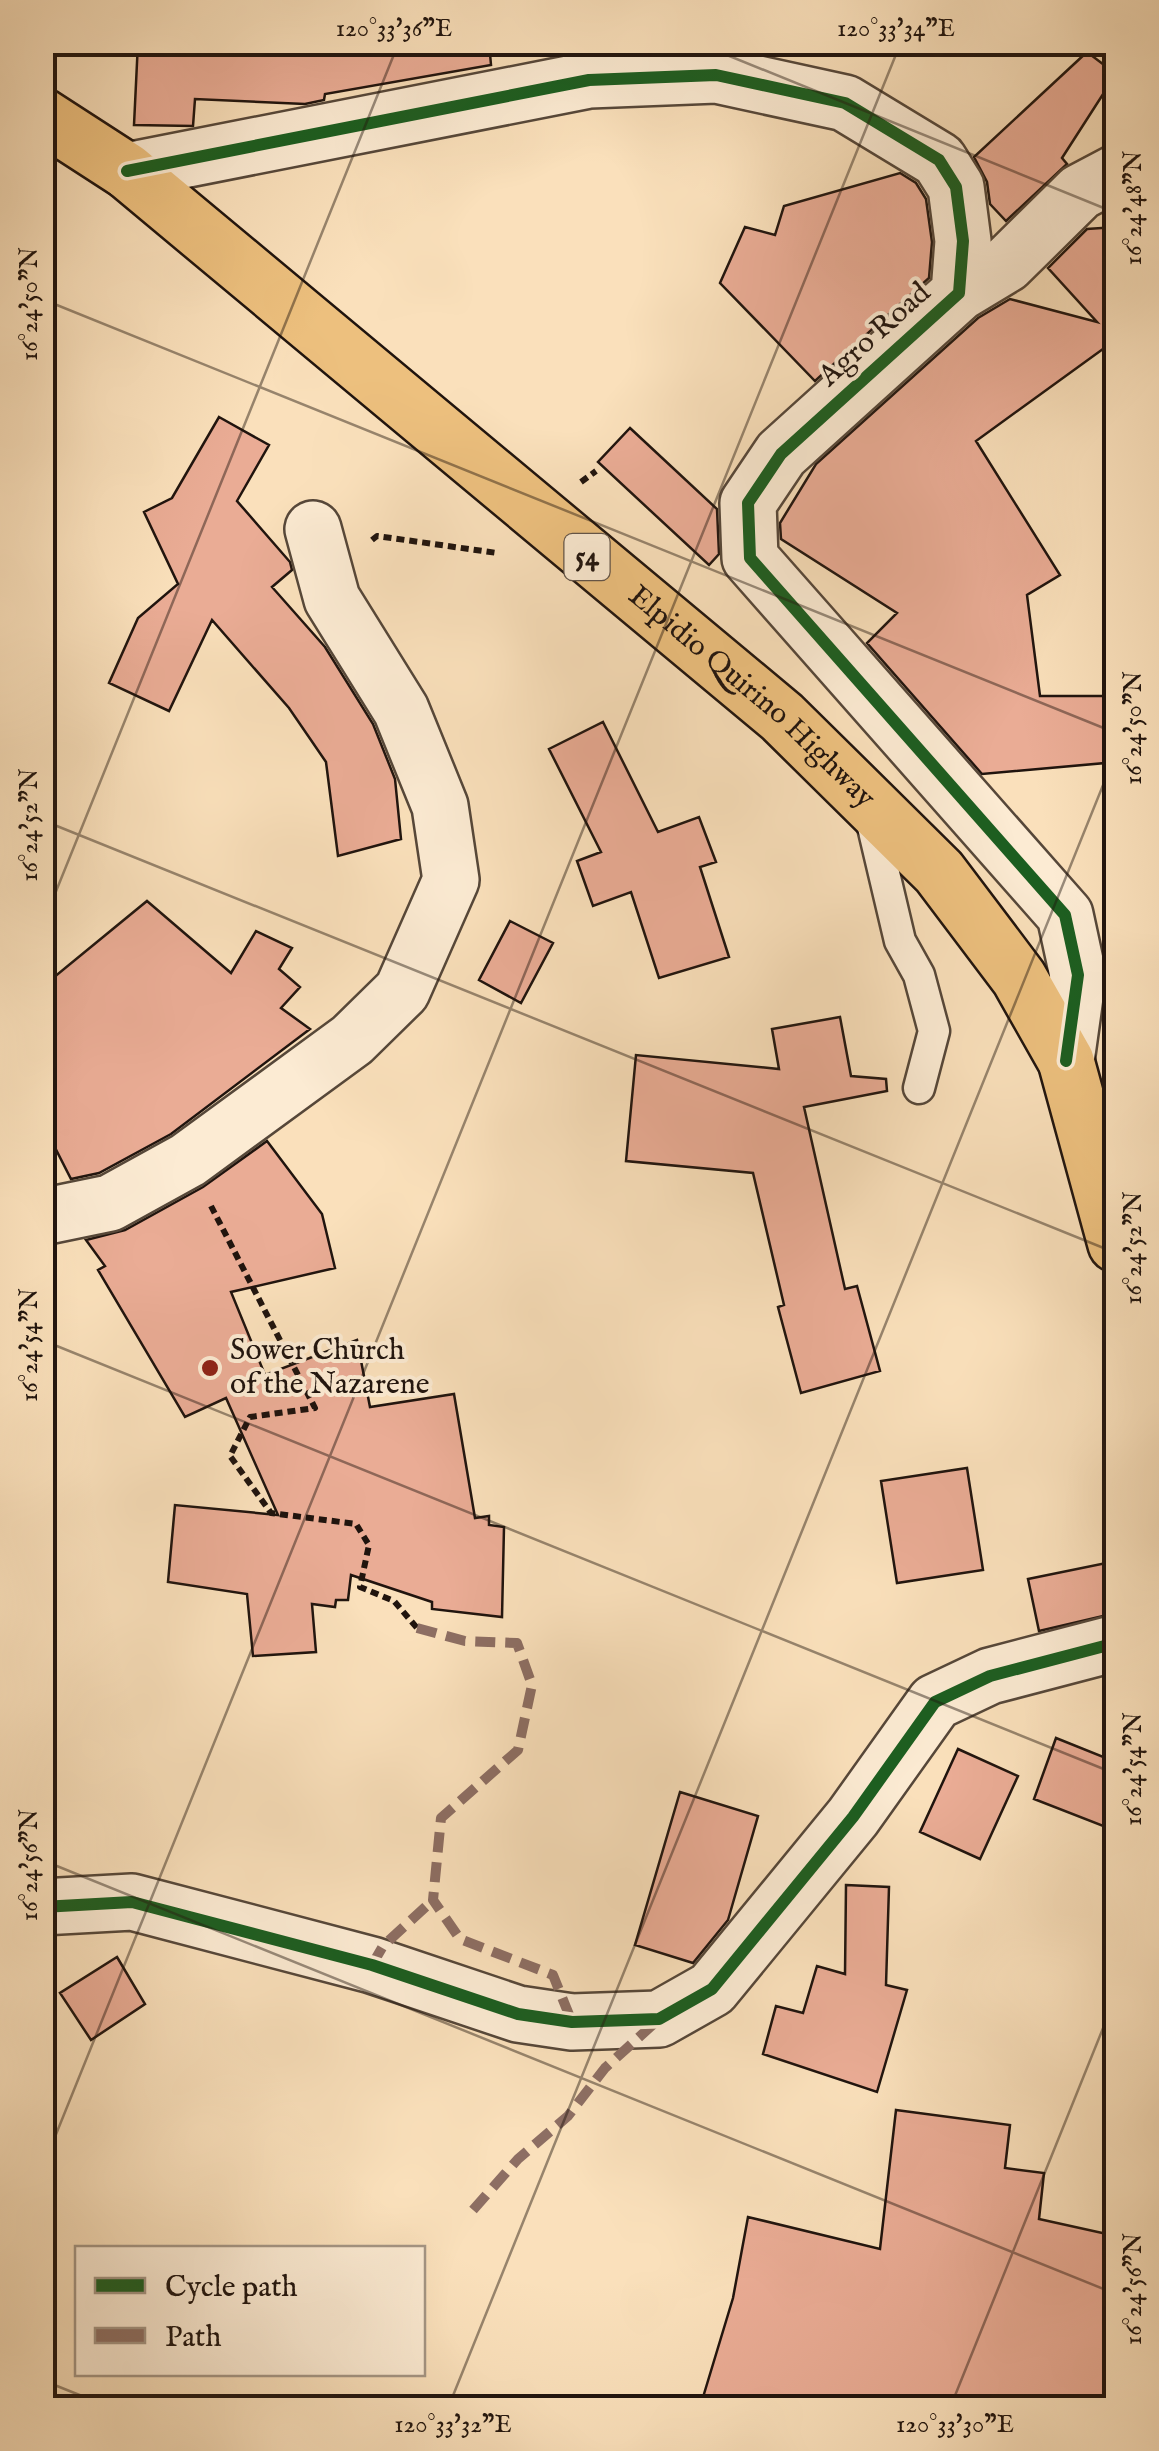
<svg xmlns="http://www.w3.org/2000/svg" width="1159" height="2451" font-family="'IM FELL English',serif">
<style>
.building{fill:#eaac95;stroke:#20140e;stroke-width:2.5}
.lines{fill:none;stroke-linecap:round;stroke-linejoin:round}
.service-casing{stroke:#564739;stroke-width:35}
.minor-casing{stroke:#564739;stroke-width:60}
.trunk-casing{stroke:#20140e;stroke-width:60}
.path{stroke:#20140e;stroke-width:6;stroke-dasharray:8 5;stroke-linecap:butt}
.service{stroke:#fcebd3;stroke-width:30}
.minor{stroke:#fcebd3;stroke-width:55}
.trunk{stroke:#edc07e;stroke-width:55}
.quiet{stroke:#8d6e63;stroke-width:10;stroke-dasharray:20 10;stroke-linecap:butt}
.cycleway-casing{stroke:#fcebd3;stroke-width:19}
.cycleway{stroke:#1b5e20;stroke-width:12}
.ticks{fill:none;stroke:#20140e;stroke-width:2.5;stroke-opacity:0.45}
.poi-dot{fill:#8f2418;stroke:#fcebd3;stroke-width:4}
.labels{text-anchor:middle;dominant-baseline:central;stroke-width:8;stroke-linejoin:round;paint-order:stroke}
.shield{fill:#fcebd3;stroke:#625449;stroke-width:2.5}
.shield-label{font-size:28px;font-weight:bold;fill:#20140e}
.street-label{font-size:30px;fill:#20140e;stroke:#fcebd3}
.poi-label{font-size:30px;fill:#20140e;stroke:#fcebd3;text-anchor:start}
.neatline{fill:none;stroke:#20140e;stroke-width:4}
.ticks-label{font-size:25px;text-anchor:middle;fill:#20140e}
</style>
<rect width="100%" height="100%" fill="#fae0bb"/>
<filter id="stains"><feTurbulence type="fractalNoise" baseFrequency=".002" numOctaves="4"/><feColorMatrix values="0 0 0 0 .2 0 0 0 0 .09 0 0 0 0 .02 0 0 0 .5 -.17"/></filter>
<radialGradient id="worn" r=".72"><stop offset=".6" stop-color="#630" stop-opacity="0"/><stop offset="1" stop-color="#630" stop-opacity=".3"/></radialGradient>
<path class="building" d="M138,42h351l2,23 -166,29 -1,6 -19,4 -110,-5 -2,27 -59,-1z
M1087,52l29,22 -54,84 5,6 -61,57 -16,-17 -3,-22 -13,-25z
M900,173l16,10 10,16 6,43 -3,36 -114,103 -95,-98 25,-56 30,8 9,-29z
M1116,227v117l-2,-3 -138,100 84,134 -33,20 13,101h76v66l-134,12 -115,-131 30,-30 -116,-74 -1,-16 36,-59 162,-146 32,-19 87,23 -49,-54 39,-39z
M219,417l50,28 -32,56 53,61 2,8 -20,17 53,60 48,77 22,55 6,60 -63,17 -12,-94 -37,-54 -77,-88 -43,91 -60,-28 29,-65 40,-34 -34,-72 28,-14z
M630,428l87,81 2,45 -10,11 -111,-103z
M603,722l55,110 41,-15 17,45 -16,5 29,90 -70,21 -28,-86 -38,14 -16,-45 24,-9 -52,-103z
M147,901l84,72 25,-42 36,17 -13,21 21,18 -19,21 29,21 -139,105 -72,39 -28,6 -29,-57v-135z
M510,921l43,22 -32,60 -42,-23z
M840,1017l11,59 35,3 1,12 -83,16 41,182 12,-3 23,85 -79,22 -23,-86 6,-2 -31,-132 -127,-12 10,-106 143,14 -7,-40z
M267,1141l55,73 13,54 -104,24 34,83 92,-35 13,67 84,-13 21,124 14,-2v9l15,2 -2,90 -70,-8v-7l-81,-27 -3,25h-12l-1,7 -23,-3 4,48 -63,4 -6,-62 -79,-12 7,-77 103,10 -52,-117 -41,19 -87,-147 7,-4 -19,-26 39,-10 78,-43z
M967,1468l16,102 -86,13 -16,-102z
M1116,1561v52l-77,18 -11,-52z
M1056,1738l60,24v69l-82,-32z
M958,1749l60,27 -38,83 -60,-27z
M680,1792l78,24 -30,104 -35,43 -58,-18z
M846,1885l43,2 -3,98 21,5 -30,102 -114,-38 13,-48 27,7 14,-47 28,8z
M117,1957l28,47 -54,36 -31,-47z
M896,2110l114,15 -5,43 39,5 -5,46 77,17v172h-341l-71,-14 29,-96 15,-81 132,32z"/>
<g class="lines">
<g class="service-casing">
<path id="service" d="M870,814l30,127 19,34 15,56 -15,57"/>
</g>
<g class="minor-casing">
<path id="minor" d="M127,171l462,-91 127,-5 129,28 94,57 17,27 7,54 -4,52 -178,161 -33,49 2,55 315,357 13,60 -12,86
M959,293l48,-29 73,-72 36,-19
M42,1217l68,-14 78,-43 164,-120 50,-49 49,-111 -11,-74 -39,-96 -69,-111 -19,-70
M42,1907l90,-5 240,63 146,49 54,8 87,-3 53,-30 141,-172 82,-115 55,-26 126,-33"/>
</g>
<g class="trunk-casing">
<g id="trunk">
<path id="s1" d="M42,116l85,55 655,546 157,155 80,106 47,83 50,183"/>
</g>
</g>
<path class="path" d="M581,482l15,-11
M372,540l5,-4 120,17
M211,1206l104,202 -65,9 -20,39 41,57 85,11 13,21 -9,42 34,14 23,27"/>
<use href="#service" class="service"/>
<use href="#minor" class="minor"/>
<use href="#trunk" class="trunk"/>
<path class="quiet" d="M417,1628l48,13 52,2 15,42 -14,65 -77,68 -8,82 27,39 93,36 19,47
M372,1965l11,-19 50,-46
M473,2210l45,-51 50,-43 37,-48 54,-49"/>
<g class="cycleway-casing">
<path id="cycleway" d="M127,171l462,-91 127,-5 129,28 94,57 17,27 7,54 -4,52 -178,161 -33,49 2,55 315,357 13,60 -12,86
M42,1907l90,-5 240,63 146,49 54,8 87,-3 53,-30 141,-172 82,-115 55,-26 126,-33"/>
</g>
<use href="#cycleway" class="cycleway"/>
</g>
<path class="ticks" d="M695,42l421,171M42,299l1074,434M42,820l1074,433M42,926l357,-884M42,1340l1074,434M42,1860l1074,434M42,2169l859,-2127M42,2380l70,28M448,2408l668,-1655M950,2408l166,-412"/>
<circle class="poi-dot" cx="210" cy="1368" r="10"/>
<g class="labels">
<rect class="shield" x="564.5" y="534" width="45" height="46" rx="8"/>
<g class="shield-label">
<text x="587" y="557">54</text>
</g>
<g class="street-label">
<text transform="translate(875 335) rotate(-42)">Agro Road</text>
<text stroke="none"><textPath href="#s1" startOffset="918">Elpidio Quirino Highway</textPath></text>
</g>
<g class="poi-label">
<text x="230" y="1351">Sower Church<tspan x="230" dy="34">of the Nazarene</tspan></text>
</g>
</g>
<rect width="1159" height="2451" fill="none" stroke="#fae0bb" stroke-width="110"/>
<rect x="75" y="2246" width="350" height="130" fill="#fcebd3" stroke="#a49584" stroke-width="2.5"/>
<rect x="95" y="2278" width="50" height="15" fill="#1b5e20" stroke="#a49584" stroke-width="2.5"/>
<text x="165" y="2296" font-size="30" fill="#20140e">Cycle path</text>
<rect x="95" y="2328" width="50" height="15" fill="#8d6e63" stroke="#a49584" stroke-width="2.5"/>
<text x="165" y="2346" font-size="30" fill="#20140e">Path</text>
<rect x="55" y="55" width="1049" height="2341" class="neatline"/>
<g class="ticks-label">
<text x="394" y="36">120°33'36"E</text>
<text x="896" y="36">120°33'34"E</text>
<text transform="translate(1132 208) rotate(-90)" y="9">16°24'48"N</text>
<text transform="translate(28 304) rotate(-90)" y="9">16°24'50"N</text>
<text transform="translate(1132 728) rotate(-90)" y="9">16°24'50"N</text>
<text transform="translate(28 825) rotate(-90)" y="9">16°24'52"N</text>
<text transform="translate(1132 1248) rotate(-90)" y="9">16°24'52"N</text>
<text transform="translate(28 1345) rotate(-90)" y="9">16°24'54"N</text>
<text transform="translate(1132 1769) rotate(-90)" y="9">16°24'54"N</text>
<text transform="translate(28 1865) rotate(-90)" y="9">16°24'56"N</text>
<text transform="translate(1132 2289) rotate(-90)" y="9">16°24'56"N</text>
<text x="453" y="2432">120°33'32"E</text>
<text x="955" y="2432">120°33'30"E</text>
</g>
<rect width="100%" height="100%" filter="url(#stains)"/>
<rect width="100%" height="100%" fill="url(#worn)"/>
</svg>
